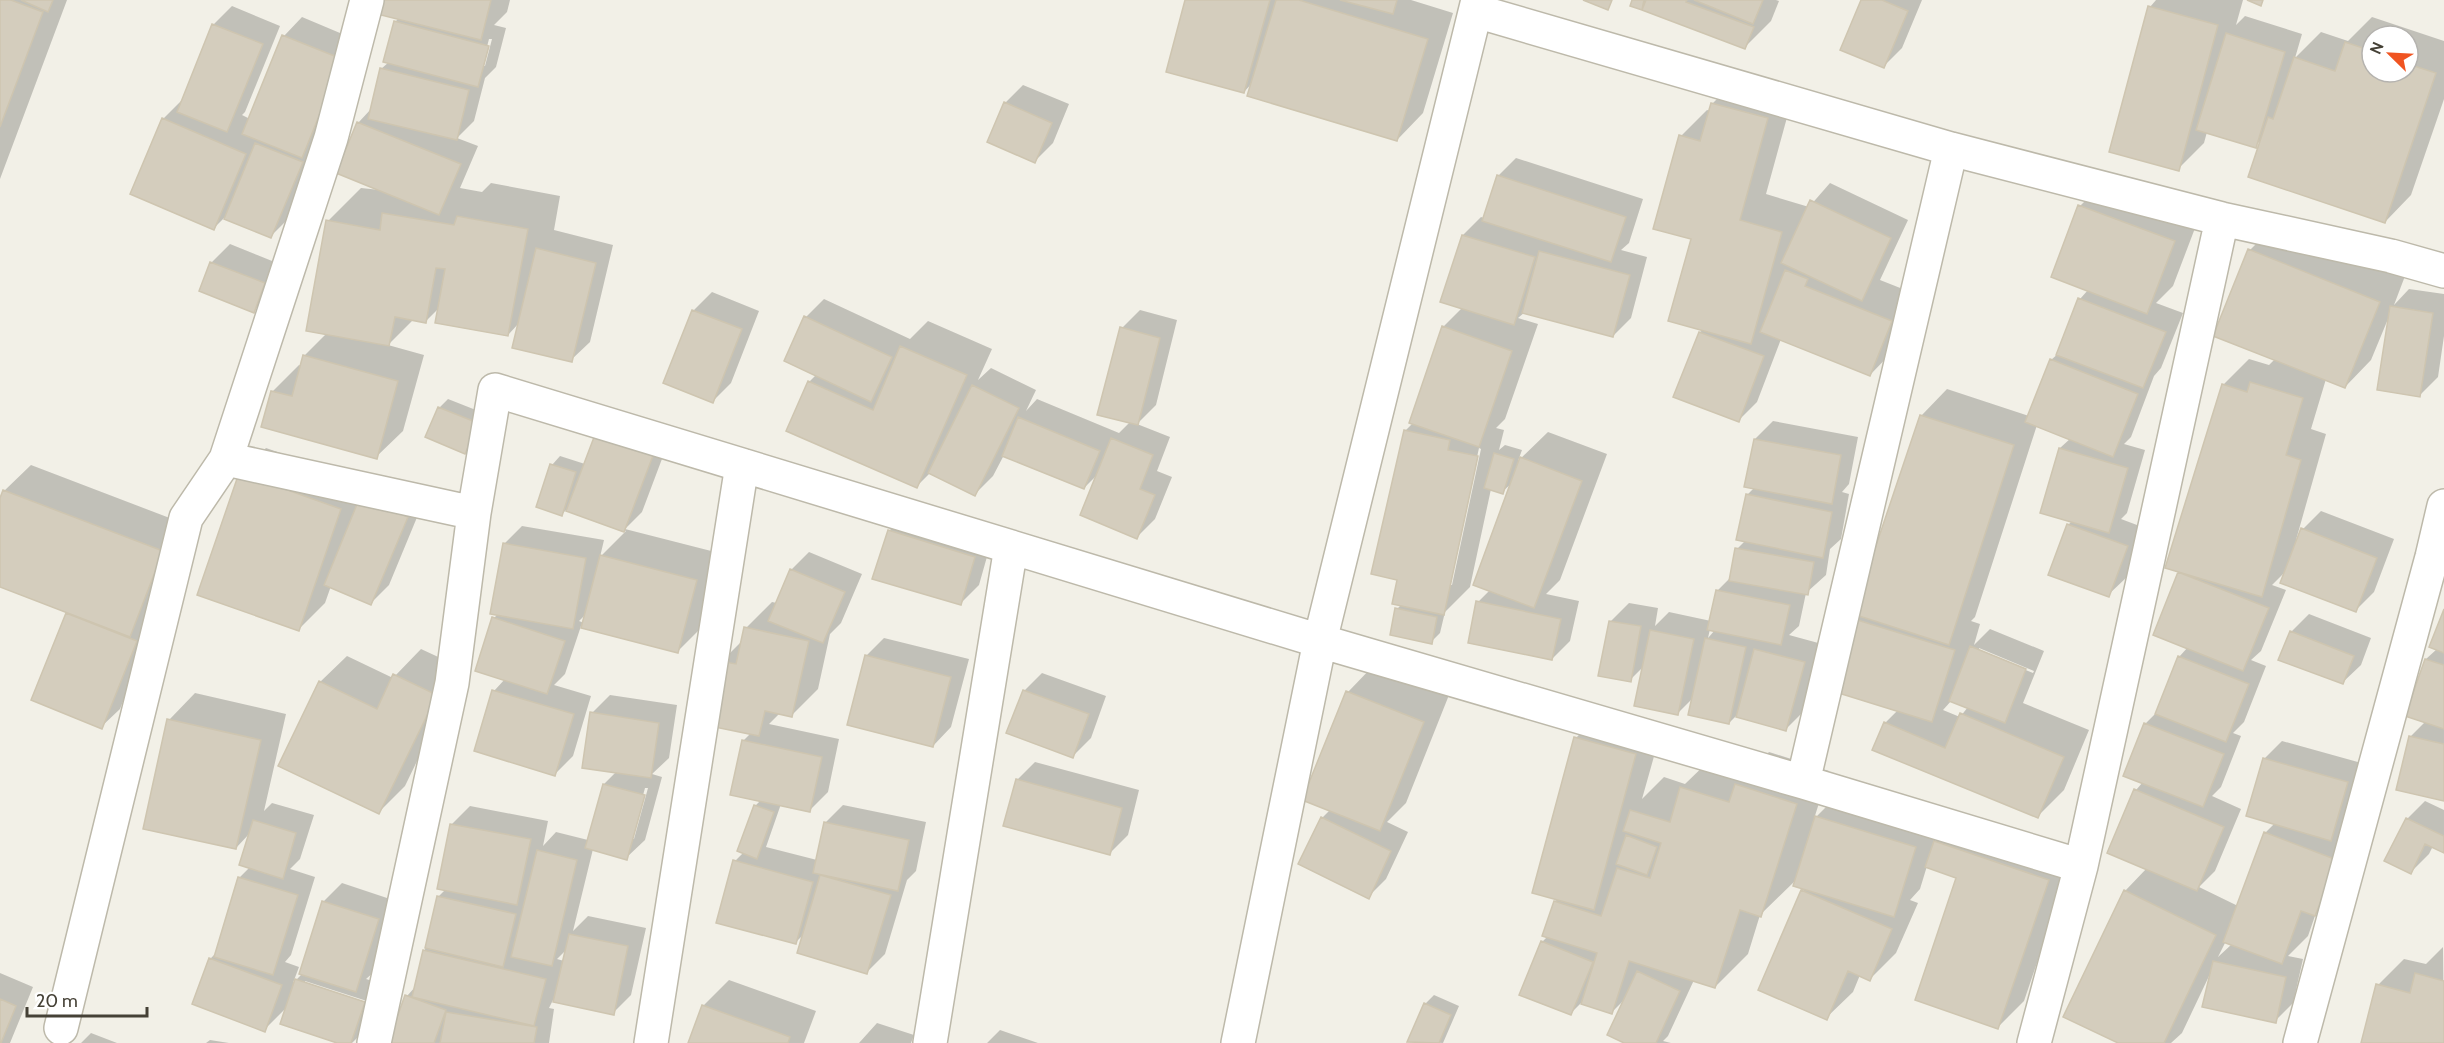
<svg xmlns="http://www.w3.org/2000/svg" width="2444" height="1043" font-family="Cabin,sans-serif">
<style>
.shadow{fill:#0003;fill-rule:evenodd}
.building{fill:#d4cdbd;stroke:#cec5b0;stroke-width:1.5}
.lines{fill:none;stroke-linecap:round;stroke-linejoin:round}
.minor-casing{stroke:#bdb9aa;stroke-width:36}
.minor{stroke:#fff;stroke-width:33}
</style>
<rect width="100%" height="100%" fill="#f2f0e7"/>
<path class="shadow" d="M0,0h67l-67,179z
M382,0h128l-3,12 -13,13 12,3 -10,39 -11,11 -11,43 -17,17 21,8 -18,42 22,4 9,-9 69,13 -6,34 59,15 -23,97 -19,18 -52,-37 -11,12 -69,-27 -13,13 -12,-2 -26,26 36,10 -21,76 -27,26 -103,-66 26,-26 3,1 2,-10 23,-23 1,-112 33,-33 19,2 -22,-67 13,-14 10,-40 8,-7 6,-40 4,-4zM489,39h3l-7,27h-3z
M1187,0h224l42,13 -30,100 -26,27 -144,-58 -9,10z
M1633,0h143l3,1 -8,20 -26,26 -98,-44 -6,5z
M1863,0h59l-20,48 -18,18z
M2156,0h87l-7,25 9,-9 57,18 -7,24 26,-26 27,9 24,-24 72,24v58l-33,96 -26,27 -122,-84 -8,8 -48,-14 -3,11 -26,26 -28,-162zM2372,36h36v36h-36z
M232,6l48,20 -35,86 -3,3 8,4 34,-83 18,-19 57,24 -70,177 -19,19 -46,-19 -10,10 -51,-109 21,-21 30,-74z
M1739,77l55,15 -28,102 43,13 21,-24 78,37 -28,60 38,15 -22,53 -26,27 -89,-36 -24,63 -18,18 -39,-88 3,-2 -22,-194 26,-26 4,1 2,-8z
M1023,85l46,19 -16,39 -18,18 -30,-58z
M1516,158l127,41 -14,44 -8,7 26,7 -16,61 -18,18 -88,-24 -7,6 20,6 -33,95 -9,9 8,2 -5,20 6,-5 17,5 -4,11 30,-29 59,22 -47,126 -14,14 33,7 -9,40 -18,18 -74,-57 12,-12 22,-107 -10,9 -11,-3 -21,98 -25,25 -5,21 -9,9 -34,-33 4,-4 -2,-26 6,-148 8,-8 30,-96 20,-20v-72l18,-18 3,1 14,-42zM1479,448l2,1 -29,136h-3z
M2106,180l94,35 -27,71 -17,17 27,10 -22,55 -7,8 -23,61 -7,7 21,6 -18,63 -6,6 24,9 -18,49 -19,18 -58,-21 18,-49 4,-4 -30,-9 18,-64 11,-10 -34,-13 -62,192 -4,4 9,3 -6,21 16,-16 54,22 -21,52 66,27 -25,60 -27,27 -152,-94 13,-13 -43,-90 5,-5 61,-199 26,-27 82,27 22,-56 9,-8 20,-53 8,-9 -8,-84zM1979,648l55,23 -1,2 -54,-22zM1952,700l16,7 -8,10 -17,-7z
M2276,224l129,52 -11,29 15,-16 35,5v42l-6,41 -18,18 -32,-76 -17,41 -26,27 -19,-8 -15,50 15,5 -30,106 2,1 5,-12 18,-18 73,28 -20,53 -18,18 -69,-40 -15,15 14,5 -25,61 -10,9 15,6 -22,56 -11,11 8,3 -20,51 -9,9 29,13 -26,62 -16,16 39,19 27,-73 10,-10 -11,-64 18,-18 83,23 -24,124 -25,25 -8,23 -20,20 15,3 -10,44 -18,18 -65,-47 -28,59 -11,10h-50l4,-152 22,-23 -11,-78 7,-8 2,-58 12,-12 22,-55 9,-10 -8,-74 43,-188 26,-26 20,6 6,-6 -25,-109zM2226,941l6,3 -14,13z
M230,244l52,21 -11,28 -18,18 -52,-21 11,-28z
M712,292l47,19 -28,72 -18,18 -20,-90z
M824,299l86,40 18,-18 64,28 -14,31 13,-12 45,22 -10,21 11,-12 82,34 11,-11 -8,-94 18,-18 37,10 -21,85 -19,19 33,13 -13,34 15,6 -17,42 -18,18 -38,-64 -15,15 -80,-33 -11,21 -18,18 -44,-22 -14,14 -108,-104 8,-8 -11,-57z
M448,399l38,15 -12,29 -9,9 -26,-44z
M1773,421l85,16 -9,47 -7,8 7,2 -8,45 -11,10 -4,26 -20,18 -7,33 -10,9 33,9 -18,67 -18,18 -50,-13 -7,7 -35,-26 -16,16 -35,-46 -13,13 -30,-5 11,-54 18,-18 29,5 -3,18 14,-14 42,9 6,-30 15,-15 5,-27 8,-8 2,-46 7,-7 1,-49zM1710,629l5,1 -7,8z
M671,435l-29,77 -17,17 98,25 -19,71 -26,26 -97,-25 -16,48 -11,11 37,11 -18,60 -18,18 -61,-83 11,-12 -11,-61 4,-4 6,-70 18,-18 82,14 -4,17 26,-26 -59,-22 -5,5 -10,-49 8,-9 25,8zM586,614l-2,9 -5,-2z
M266,448l101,35 58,15 -36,87 -18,18 -40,-17 -6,17 -26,26 -59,-155z
M31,465l157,60 -34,98 -34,86 -19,18 -34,-113 2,-2 -69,-27v-82l4,-12z
M907,513l85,26 -13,46 -19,19 -71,-73z
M809,552l53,22 -21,49 -11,11 -12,55 -26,26 -12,-2 -11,11 70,15 -11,53 -18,18 -29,-6 -15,43 51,13 8,-37 18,-18 83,17 -10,49 -9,9 -22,74 -18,18 -63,-38 -8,8 -61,-81 9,-9 11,-46 6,-6 -18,-59 8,-8 -30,-71 22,-22 3,-12 26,-26 5,1 14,-33z
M2444,613v186l-34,-62 16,-16 -19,-6 19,-56 11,-10z
M2309,614l62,24 -10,27 -19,18 -51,-51z
M884,638l85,21 -18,68 -18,19 -67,-90z
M421,649l41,19 -57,118 -26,26 -59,-130 27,-26 46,22z
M1374,665l75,30 -43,108 -19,19 21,10 -22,47 -18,18 -46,-79 8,-8 -26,-11 44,-107z
M1042,673l64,23 -15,42 -18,18 -49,-65z
M195,693l91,21 -22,97 8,-8 42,12 -14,44 -10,10 25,8 -24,78 -6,7 14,5 -6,16 9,-9 22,-73 18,-18 54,18 -22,71 -8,7 16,5 -14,43 -16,16h-10l-55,-36 -23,23 -54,-71 7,-7 22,-74 11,-11v-34l-14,15 -67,-128zM305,981l68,22 -1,3 -67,-22z
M610,695l67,10 -8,53 -17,16 10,3 -17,63 -19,18 -33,-9 -20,82 15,-15 58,12 -15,67 -18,18 -60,-13 -4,8 5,1 -5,34h-160l18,-47 9,-10 22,-89 8,-8 -7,-1 13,-64 18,-18 78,15 -5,25 13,-14 32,8 16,-56 13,-13 -25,-58zM645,788h3l-14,51h-3zM567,949l-3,12 -7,-2z
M1602,711l60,17 -20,71 22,-22 21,7 30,-29 39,12 15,-15 60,19 -15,48 29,-29 98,31 -6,21 26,-26 113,38 -50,147 -26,26 -40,-150 -31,-11 -7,23 -10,11 8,3 -22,50 -26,26 -10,-4 -7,17 -27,26 -23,-127 3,-3 -10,-8 -36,35 -12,39 -33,33 -21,-7 -26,56 -5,5 8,2h-44l-2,-44 -13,13 -31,-9 -11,11 -28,-72 6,-6 7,-35 3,-2 18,-161z
M1035,762l104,28 -11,45 -18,18 -93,-73z
M2425,801l19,9v41l-11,-5 -4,8 -18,18 -4,-53z
M2443,947l1,96h-82l16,-58 26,-26 22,5z
M0,973l33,14 -23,56h-10z
M729,980l87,31 -12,32h-114l13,-37z
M1434,995l25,11 -16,37 -34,-2 16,-37z
M877,1023l37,12 -3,8h-52z
M1000,1030l38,13h-51z
M91,1033l26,10h-36z
M210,1040l19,3h-23z"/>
<path class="building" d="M0,0h11l32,12 -43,115z
M21,0h32l-5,12z
M380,0h111l-10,40 -104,-26z
M1185,0h85l-26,93 -78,-21z
M1276,0h23l129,39 -31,102 -150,-45z
M1340,0h57l-4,14z
M1583,0h29l-4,10z
M1632,0h12l-2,10 -12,-4z
M1646,0h41l-1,2 68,25 -9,22 -103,-39z
M1694,0h69l-10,24z
M1861,0h21l26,11 -24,57 -44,-18z
M2247,0h16l-2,6z
M2148,6l70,19 -39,146 -70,-19z
M394,21l95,25 -11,41 -95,-25z
M212,24l51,20 -36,88 -50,-20z
M2226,33l59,19 -29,96 -60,-18z
M282,35l60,24 -40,99 -60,-24z
M2345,42l27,9v21h36v-8l28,9 -51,150 -137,-46 20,-60 5,2 21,-62 41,14z
M380,68l89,22 -12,50 -89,-21z
M1004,102l48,21 -17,40 -48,-21z
M1711,103l57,15 -28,102 42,12 -31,112 -83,-23 23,-82 -38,-10 26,-94 21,6z
M162,118l84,36 -32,76 -84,-36z
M357,122l104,42 -22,51 -103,-42z
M255,143l48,19 -32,76 -47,-19z
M1497,175l129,42 -15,45 -129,-41z
M1810,200l81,38 -29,63 -81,-38z
M2078,205l97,36 -28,73 -96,-37z
M382,213l72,12 3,-9 71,13 -20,107 -73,-13 10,-54 -9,-1 -10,55 -31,-6 -6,29 -83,-15 20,-111 54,10z
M1462,235l73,22 -21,68 -74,-23z
M536,248l60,15 -24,99 -60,-14z
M2248,249l132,53 -35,86 -132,-52z
M1539,251l91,24 -17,62 -91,-24z
M210,262l55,21 -11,30 -55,-22z
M1785,270l23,9 -3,7 87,35 -22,55 -110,-44z
M2078,298l88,34 -23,56 -87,-33z
M2390,306l43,7 -13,84 -43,-7z
M692,310l50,19 -29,74 -50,-20z
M804,316l88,41 -21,45 -87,-41z
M1442,326l70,25 -33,96 -70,-24z
M1120,327l40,11 -22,87 -41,-10z
M1699,332l65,24 -25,66 -66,-25z
M900,346l67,29 -50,113 -131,-57 22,-50 65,29z
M303,355l95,26 -21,78 -116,-32 10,-36 21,5z
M2050,359l88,35 -25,63 -88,-35z
M2250,382l53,16 -17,57 15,5 -39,137 -97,-29 57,-184 25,8z
M972,385l47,23 -44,88 -47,-23z
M438,407l40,16 -13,31 -40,-17z
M1920,415l94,30 -65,200 -96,-31z
M1018,417l82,34 -16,38 -82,-33z
M1404,430l46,10 -2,10 30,6 -34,159 -52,-11 5,-24 -26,-6z
M596,432l58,21 -30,79 -58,-21z
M1111,438l42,17 -13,34 15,6 -18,44 -57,-24z
M1754,439l87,16 -9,49 -88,-17z
M2059,448l69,20 -19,65 -69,-20z
M1494,453l20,6 -11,35 -19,-6z
M1520,457l62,24 -48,127 -61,-23z
M550,464l26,8 -14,44 -26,-9z
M239,473l102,36 -42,122 -102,-36z
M3,490l160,61 -33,86 -130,-50v-89z
M1746,494l86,18 -9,46 -87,-18z
M360,497l48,20 -37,88 -47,-20z
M2067,524l61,22 -19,51 -61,-22z
M2301,528l76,30 -21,54 -76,-29z
M888,530l87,27 -14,48 -89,-26z
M503,543l83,15 -13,71 -83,-15z
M1735,548l79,14 -6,33 -79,-14z
M600,555l97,25 -19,73 -97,-25z
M790,569l55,23 -22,51 -55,-22z
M2178,572l91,36 -26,63 -90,-36z
M1716,590l74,15 -9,40 -74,-15z
M1476,601l85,18 -9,41 -84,-17z
M1395,608l42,9 -5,27 -42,-9z
M2444,609v44l-15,-6z
M66,613l71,28 -35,88 -71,-29z
M492,617l73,24 -18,53 -72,-23z
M1854,619l101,31 -23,72 -100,-31z
M1609,621l32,5 -10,56 -33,-6z
M744,627l65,14 -17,76 -27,-6 -6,25 -54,-11 14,-64 17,3z
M1650,630l44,9 -16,76 -44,-9z
M2290,631l64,25 -11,28 -65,-24z
M1705,638l41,9 -17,77 -41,-9z
M1970,646l56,23 -21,54 -56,-22z
M1754,649l51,13 -19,69 -50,-14z
M865,655l86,22 -18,70 -86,-22z
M2178,656l71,28 -23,58 -71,-28z
M2425,659l19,6v64l-39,-13z
M393,674l44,21 -58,119 -101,-48 41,-85 58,28z
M492,690l82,24 -19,62 -81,-25z
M1023,690l66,24 -16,44 -67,-25z
M1346,691l78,31 -44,109 -78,-31z
M590,712l69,11 -8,55 -69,-10z
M1960,713l104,44 -26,61 -166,-68 12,-28 61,26z
M167,719l94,21 -25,109 -93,-20z
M2144,723l80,31 -21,53 -80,-31z
M2409,736l35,8v57l-48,-11z
M1574,737l62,17 -42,156 -62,-17z
M742,740l80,17 -12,55 -80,-17z
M2263,758l85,24 -17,59 -85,-25z
M1016,779l106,29 -12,47 -107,-29z
M603,784l42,11 -18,65 -42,-12z
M1735,784l62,20 -36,113 -21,-7 -25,78 -86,-27 -17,53 -31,-10 16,-51 -55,-17 12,-35 47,15 16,-48 33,10 11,-35 -38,-12 7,-21 40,12 10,-35 49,15z
M2134,789l90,38 -27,64 -90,-38z
M754,805l20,7 -17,47 -20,-8z
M1815,816l101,31 -22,70 -101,-31z
M1321,817l70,34 -22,48 -71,-35z
M2406,818l38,18v17l-19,-9 -14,30 -27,-13z
M253,820l43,13 -13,46 -44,-14z
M824,822l85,18 -11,51 -85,-18z
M450,824l81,15 -14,66 -80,-16z
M2264,832l73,28 -22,56 -14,-5 -19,53 -59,-22z
M1626,835l31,12 -10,28 -31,-11z
M1934,841l115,39 -51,149 -83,-29 41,-122 -31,-11z
M537,850l40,10 -25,106 -41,-9z
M733,860l80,22 -17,62 -80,-21z
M820,875l71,20 -24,79 -70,-21z
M238,877l60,18 -25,80 -59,-18z
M1801,890l91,39 -22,52 -22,-10 -21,49 -69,-30z
M2124,890l92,45 -52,108h-46l-55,-26z
M437,896l79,18 -13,53 -78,-19z
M322,901l57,18 -23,73 -57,-18z
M569,934l59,12 -14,69 -61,-13z
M1541,941l52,21 -22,53 -52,-20z
M423,950l123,29 -12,47 -122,-29z
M209,958l73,27 -17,47 -73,-28z
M2213,961l73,16 -10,46 -74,-16z
M1637,971l43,20 -24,52h-32l-17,-8z
M2415,973l29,8v62h-83l15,-59 34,9z
M295,979l70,23 -14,41h-14l-57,-19z
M405,995l41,15 -12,33h-46z
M0,999l16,7 -15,37h-1z
M1424,1003l27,12 -12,28 -32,-1z
M702,1005l88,32 -2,6h-100z
M446,1012l91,15 -3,16h-94z"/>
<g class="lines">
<g class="minor-casing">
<path id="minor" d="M1476,11l475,138 271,70 169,37 53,15
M226,459l105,-321 36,-138
M1803,782l148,-633
M61,1028l125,-510 40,-59 248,54
M374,1043l78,-360 22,-170 21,-123 825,251 483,141 278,84 141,-647
M651,1043l91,-578
M930,1043l81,-496
M1238,1043l82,-402 158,-641
M2034,1043l47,-177
M2300,1043l132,-486 12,-51"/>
</g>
<use href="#minor" class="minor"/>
</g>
<g transform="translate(2390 54) rotate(294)"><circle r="28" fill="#ffffff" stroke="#b5b3af" stroke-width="1.5"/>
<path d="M0-4.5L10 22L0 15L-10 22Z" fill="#f05421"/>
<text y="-9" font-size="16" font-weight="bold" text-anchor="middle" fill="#454136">N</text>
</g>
<path d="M27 1007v9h120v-9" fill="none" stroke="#454136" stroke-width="3"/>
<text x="36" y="1007" font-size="18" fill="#454136" stroke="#ffffff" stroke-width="4.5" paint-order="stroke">20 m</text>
</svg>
